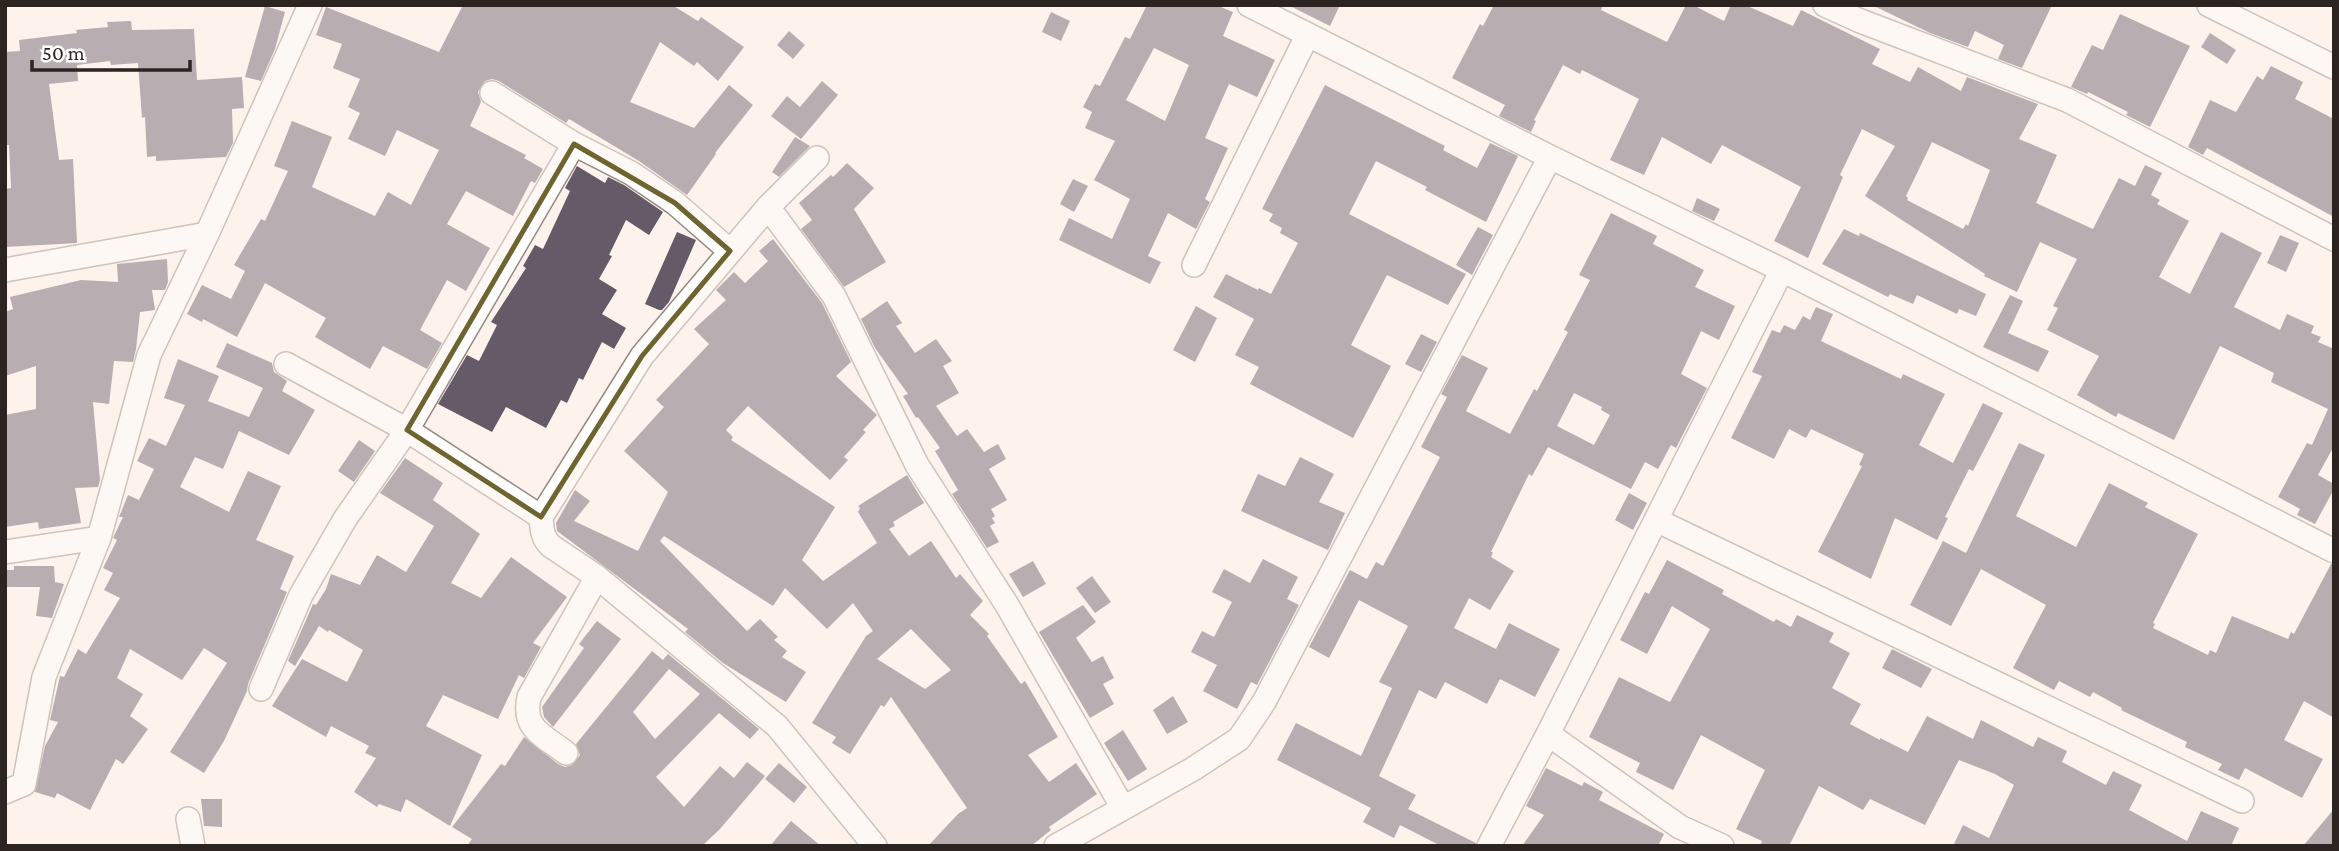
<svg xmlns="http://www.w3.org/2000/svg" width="2339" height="851" font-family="'Crimson Pro',serif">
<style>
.building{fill:#655b68;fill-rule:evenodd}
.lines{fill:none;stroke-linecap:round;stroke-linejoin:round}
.minor-casing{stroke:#988980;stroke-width:26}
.minor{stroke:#fff;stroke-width:23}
.marked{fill:none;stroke:#6d6430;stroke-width:5;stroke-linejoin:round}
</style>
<rect width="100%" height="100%" fill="#fdf2ec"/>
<path class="building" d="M463,5h209l26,16 3,-4 43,30 -26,34 -21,-19 -3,4 -34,-24 -30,60 64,26 35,-43 24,20 -38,48 1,1 -29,41 -48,-34 -70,-42 -3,4 -67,-42 -7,-2 -7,2 -7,11 3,10 -11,24 56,29 -2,3 19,11 -8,14 -4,-2 -18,35 -47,-25 -19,33 43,24 -24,43 -19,-11 -27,50 22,13 -15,26 -44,-23 -13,23 -55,-32 11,-19 -61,-35 -28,54 -34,-18 -1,3 -15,-8 15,-29 29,14 14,-28 -11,-6 27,-46 4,2 23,-50 -14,-5 18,-45 40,16 -20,50 63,29 13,-24 23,13 28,-55 -42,-20 -12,26 -37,-17 12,-26 -12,-6 12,-28 -27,-11 9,-24 -26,-9 10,-28 113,45z
M1147,5h69l17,7 -10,24 52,24 -18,37 -28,-13 -24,54 23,10 -23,51 5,3 -14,27 -28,-16 -20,43 13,6 -11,22 -91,-44 10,-22 43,21 18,-40 -36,-19 21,-39 -30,-13 7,-16 -9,-5 12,-23 5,2 25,-49 5,2zM1154,48l35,17 -24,56 -39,-21z
M1288,5h52l-10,21z
M1494,5h109l-2,5 66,32 19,-37h7l31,16 7,-16h14l48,21 8,-16 79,39 -8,15 38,18 8,-15 43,24 6,-14 71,27 -19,35 38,16 -21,48 57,26 26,-51 16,8 10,-21 17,8 -11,22 9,5 -3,4 32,17 -30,56 31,17 31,-62 41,21 -28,54 46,23 7,-16 27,12 -3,7 10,4 -3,5 16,7v97l-16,29 16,9v5l-19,35 -18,-9 3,-6 -22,-12 29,-54 5,2 16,-36 -57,-27 3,-9 -54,-27 -46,94 -56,-27 -2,4 -39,-22 22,-39 -52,-26 11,-22 -5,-2 24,-47 -37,-17 -23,50 -33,-16 1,-2 -120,-78 30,-50 -33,-17 -22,46 3,2 -35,81 -34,-17 27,-54 -79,-42 -11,19 -49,-27 -18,38 -34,-15 29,-61 -57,-29 -2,4 -17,-9 -29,55 2,1 -5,11 -32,-16 6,-11 -53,-27 28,-54 3,2zM1932,142l58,28 -22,56 -2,-2 -3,5 -56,-29 1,-2 -2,-2z
M1872,5h180l-30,63 -24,-9 6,-14 -29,-14 -7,16 -38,-14z
M265,6l20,6 -10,37 -14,32 -16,-4z
M1051,12l19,9 -9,20 -19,-9z
M2120,14l70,32 -40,81 -24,-12 2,-3 -40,-20 -1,2 -16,-7 21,-42 11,5z
M131,21l1,9 62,-1 3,51 45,-3 2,31 -12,1 1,34 -7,14 -70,4v-5l-9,1 -2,-40 -3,1 -4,-55 -27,2 -1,-4 -33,4 1,16 -29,3 10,76 14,-1 4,84 -72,4v-58l6,-1 -2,-43h-4v-93l15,-1 -1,-11 58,-7 -1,-3 32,-3 -1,-5z
M789,31l16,14 -12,14 -16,-14z
M2210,33l26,17 -9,14 -26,-17z
M2271,66l32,16 -8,17 39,20v98l-127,-69 -4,7 -15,-8 22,-47 26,12 21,-36 6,4z
M822,81l16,14 -37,44 -30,-23 16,-20 13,11z
M1325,85l120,61 -2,4 34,18 13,-25 28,13 -32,66 -61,-32 2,-3 -51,-26 -27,53 117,60 -18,31 -61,-30 -36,70 40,21 -38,72 -103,-54 9,-17 -24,-12 19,-36 -41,-22 13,-23 32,16 1,-2 12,6 27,-51 -18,-10 2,-5 -13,-7 4,-7 -11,-5z
M795,137l15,9 -31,31 -7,-5z
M847,163l27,25 -20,21 32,53 -42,25 -43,-58 11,-9 -13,-17 32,-28 2,2z
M577,166l28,17 3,-6 16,8 39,27 -14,23 -23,-15 -17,35 3,1 -13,23 18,11 -15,24 24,14 -12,21 -12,-7 -19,38 -4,-2 -12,25 -6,-3 -15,28 -40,-21 -14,25 -54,-28 29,-49 12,6 18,-36 -6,-3 35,-54 -3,-2 12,-21 8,4 27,-58 -5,-3z
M1073,179l15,7 -14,26 -14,-8z
M1697,198l23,11 -6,12 -22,-10z
M1611,213l46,23 -4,8 51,26 -9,17 40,19 -16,34 -18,-9 -20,43 26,14 -31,60 -5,-3 -13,24 -13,-7 -14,27 -83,-42 -16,29 -3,-2 -38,78h2l-2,5 23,14 -24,39 -21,-12 -15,30 42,21 13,-26 51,26 -25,48 -35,-18 -13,25 -42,-22 -9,17 -17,-9 -40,86 37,19 -8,14 68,34 -1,3h-34l-41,-21 -6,13 -31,-16 8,-14 -94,-48 19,-37 65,33 31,-68 -13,-6 29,-56 -49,-26 -30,58 -20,-11 41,-77 17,9 9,-17 7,4 18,-34 39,-75 -19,-10 26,-50 -6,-3 21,-39 26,13 -22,43 44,23 24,-45 3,2 31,-59 -4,-2 26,-50 -11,-5zM1574,393l28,14 -1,3 9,5 -16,30 -37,-19z
M1478,227l15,8 -21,40 -16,-10z
M1844,229l15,7 1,-3 126,61 -10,22 -17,-7 -2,5 -40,-19 -4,9 -23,-10 -2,3 -66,-33z
M677,232l19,8 -27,62 -7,8h-3l-14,-6z
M2280,235l19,8 -13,29 -19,-9z
M773,239l49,64 29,59 -15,14 41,39 -14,15 3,2 -22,25 4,3 -18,20 -82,-74 -22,24 7,7 -2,3 104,67 -33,53 21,21 54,-38 -19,-31 2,-4 -2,-2 49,-31 17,28 -31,19 2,4 -6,3 20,27 22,-15 25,37 4,-4 23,27 -13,14 19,19 -2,2 34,48 4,-3 33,56 -30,18 21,27 27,-19 21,31 -48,33 2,3 -20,16h-103l30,-32 9,-6 -76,-111 -7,10 -3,-2 -31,49 -18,-11 4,-6 -24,-14 54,-87 7,-5 -20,-28 -26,26 -42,-41 -12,18 -109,-70 -4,5 87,90 13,-12 18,18 -4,3 13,11 -5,6 24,15 -20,30 -63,-39 -38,-31 3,-3 -131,-98 -1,-8 19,-33 15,11 -16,20 64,30 30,-59 -44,-41 40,-44 -8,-7 53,-56 -15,-15 32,-29 -10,-10 18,-18 11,11 23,-22 -9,-10zM911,629l40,41 -26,19 -48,-30z
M167,259l1,23 -3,8h-13l3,20 -15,2 -4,37 -3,13 -19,-1 -5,43 -16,-2 7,78 -2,7 -23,1 6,35 -42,6 -1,-7 -33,5v-112l31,-6v-43l-31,10v-64l8,-3 -3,-12 71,-17 37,2 -1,-18z
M2010,295l13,6 -15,32 41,18 -11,21 -55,-25z
M887,301l15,22 -6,3 19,27 21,-14 16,22 -9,5 16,27 -23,13 21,30 10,-7 17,23 14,-8 8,15 -17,10 18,31 -16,9 4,7 -3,2 3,5 -5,3 9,16 -12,6 -35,-54 6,-4 -23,-39 5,-3 -22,-31 -2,1 -13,-22 5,-2 -33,-46 -14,-29z
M1196,306l21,12 -22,44 -22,-12z
M1816,307l17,7 -12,27 80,38 2,-5 42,20 -26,51 34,18 30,-60 20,10 -30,58 -4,-2 -24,48 3,1 -11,22 -42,-22 -24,61 -53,-27 44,-86 -3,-1 5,-11 -53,-25 -5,9 -17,-9 -15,30 -43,-21 31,-62 -10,-4 20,-42 8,3 4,-8 11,5 8,-14 7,4z
M1421,334l16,8 -16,30 -16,-8z
M227,343l45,20 2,9 13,9 -5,10 33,19 -26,45 -50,-24 -16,38 -28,-12 -15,30 49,25 19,-41 33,15 -25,54 38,16 -14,33 7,3 -39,92 -1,7 -23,50 -20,32 -34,-21 57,-89 -23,-15 -22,32 -52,-31 -13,29 26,16 -13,22 18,13 -25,35 -7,-5 -26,51 -33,-17 -2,5 -20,-6 10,-46 13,-24 -8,-2 10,-44 4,1 14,-28 8,5 34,-56 -16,-8 9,-17 -10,-5 14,-28 -4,-2 10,-21h-4l9,-22 11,5 15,-31 -17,-8 12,-23 17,8 19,-41 -21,-7 14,-39 41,17 -11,25 41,16 14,-29 -47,-21z
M359,440l16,11 -21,31 -16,-11z
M2019,443l26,12 -29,61 60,31 33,-64 39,20 -3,4 53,27 -45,89 2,1 -2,4 55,27 2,-5 6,3 16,-37 56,23 3,-7 3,2 37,-70 3,1v153l-30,-17 -20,39 39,19 -21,39 -57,-30 -6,12 -21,-10 4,-6 -37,-17 2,-5 -66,-32 1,-2 -29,-16 -3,5 -31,-16 -5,9 -41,-22 33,-63 -65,-36 -30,57 -41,-21 33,-64 23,12z
M1300,457l34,17 -15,28 26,11 -17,37 -87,-39 17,-37 27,12z
M405,458l38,25 -10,17 47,34 -29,49 30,15 30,-41 56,40 -34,46 8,4 -17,31 -5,-3 -21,44 -55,-24 -17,31 56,29 -32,71 -44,-27 -5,13 -22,-8 -2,3 -23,-15 22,-34 -11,-5 4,-7 -38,-20 -5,11 -54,-31 30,-47 45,23 16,-32 -34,-20 -1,2 -9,-6 -24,40 -7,-5 25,-57 3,1 10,-16 5,-15 29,11 17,-30 29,17 28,-46 -54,-33z
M1629,493l18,10 -14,27 -18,-10z
M1263,559l35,18 -11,22 12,6 -42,80 -6,-3 -14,27 -34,-18 14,-26 -26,-13 11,-21 12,6 18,-35 -20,-10 12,-23 26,14z
M1667,560l57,30 -2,4 52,28 2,-3 15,8 6,-12 37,18 -5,9 21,11 -18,35 29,16 -11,20 30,16v-2l28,14 19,-36 46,23 8,-19 52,27 5,-10 29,14 -5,11 44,23 7,-14 29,14 -13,25 58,31 14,-30 38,17 -8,18h-278l10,-21 26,13 25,-53 -19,-11 -36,-14 -34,65 -55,-26 -7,11 -44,-24 -30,60h-29l2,-5 -26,-12 29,-59 -64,-35 -28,55 -37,-18 4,-9 -51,-26 30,-60 51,25 40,-73 -38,-23 -25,48 -27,-14 25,-48 4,2z
M1033,561l13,23 -23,13 -14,-23z
M14,566h40l1,16 9,2 -12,34 -16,-2 4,-29h-35v-17h9z
M1092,576l19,26 -16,11 -19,-25z
M1083,605l13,17 -20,16 16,24 11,-6 11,22 -11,6 11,20 -24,14 -51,-86z
M597,621l24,18 -68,88 -9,-10 -2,-10 42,-59 -5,-4z
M1892,649l40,20 -11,19 -39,-20z
M652,651l11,9 5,-6 91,75 -9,10 -31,-26 -63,64 28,30 36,-41 14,12 13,-16 18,14 -45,53 -18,17h-235l5,-7 -20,-12 49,-63 4,2 19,-29 34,27 7,3 7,-2 8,-10 -4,-11zM669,669l31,25 -45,45 -22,-27z
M1173,696l15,26 -21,12 -14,-24z
M1123,730l24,39 -19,12 -24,-38z
M779,763l28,24 -13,16 -29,-24z
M1546,768l36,18 2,-4 19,10 -4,8 65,34 -6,12h-136l22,-31 -18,-9z
M201,799h21v28l-18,-1z
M2334,809v37h-31z
M791,821l30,25h-51z"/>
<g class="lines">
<g class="minor-casing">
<path id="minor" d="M1249,5l301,152 232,113 552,281
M1825,5l33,15 209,80 267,139
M2209,5l125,62
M492,93l82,51 57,29 44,30 55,48
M817,158l-49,49 -126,149 -101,161c1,12 1,21 10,29l46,31 180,149 98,120
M768,207l66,89 83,169 90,140 116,203
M1194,265l113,-229
M5,270l202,-36
M286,364l121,66 167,-286
M1656,520l586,281
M5,552l94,-14
M261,689l40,-94 44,-76 62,-89 134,87
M1548,734l132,93 42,19
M566,753c-23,-18 -44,-24 -37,-56l68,-120
M5,792l19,-8 20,-107 55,-139 50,-183 58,-121 103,-229
M188,819l5,27
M1056,846l137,-77 46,-30 25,-37 286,-545
M1489,846l59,-112 234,-464"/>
</g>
<use href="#minor" class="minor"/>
</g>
<path d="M0 0H2339V851H0ZM574,144l101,59 55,48 -88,105 -101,161 -134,-87z" fill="#fdf2ec" fill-opacity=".55" fill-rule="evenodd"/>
<path class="marked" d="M574,144l101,59 55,48 -88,105 -101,161 -134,-87z"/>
<rect width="2339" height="851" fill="none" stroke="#2b2421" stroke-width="14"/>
<path d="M32 60v10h158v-10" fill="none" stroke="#2b2421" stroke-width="3.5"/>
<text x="42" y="60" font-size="21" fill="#2b2421" stroke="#ffffff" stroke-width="5" paint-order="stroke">50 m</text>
</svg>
